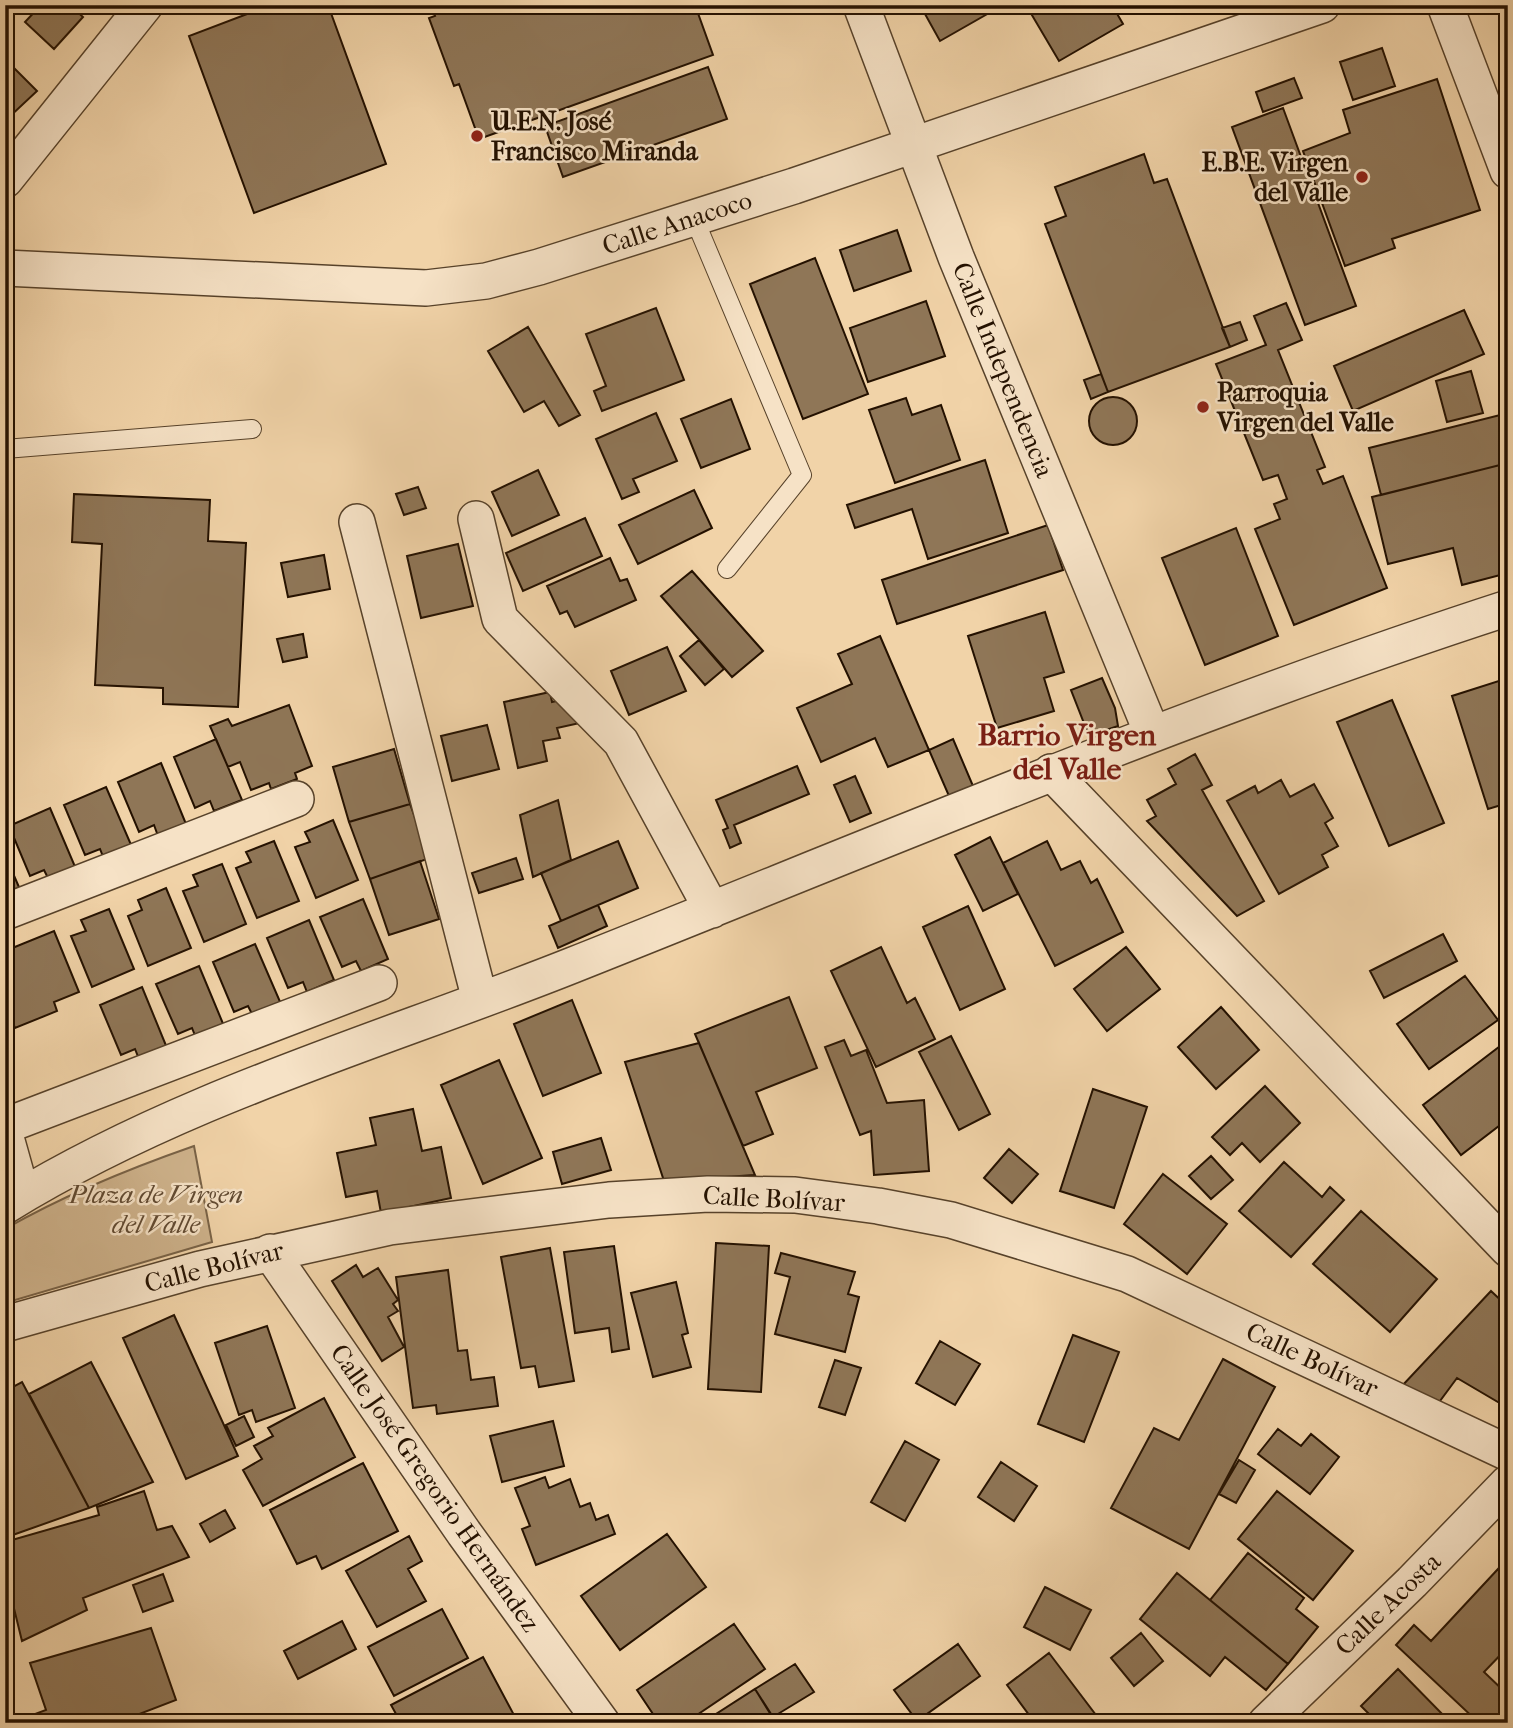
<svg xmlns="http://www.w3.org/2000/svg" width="1513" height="1728" font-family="'IM FELL French Canon',serif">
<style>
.green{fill:#ceb28b;stroke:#796246;stroke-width:2}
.building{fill:#8f7657;stroke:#241100;stroke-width:2}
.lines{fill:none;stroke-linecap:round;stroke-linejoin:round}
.lane-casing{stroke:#57422a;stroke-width:20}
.street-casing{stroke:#57422a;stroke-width:38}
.lane{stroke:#f6e2c6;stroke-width:18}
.street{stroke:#f6e2c6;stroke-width:35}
.poi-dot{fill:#8f2418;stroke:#f6e2c6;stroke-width:2.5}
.labels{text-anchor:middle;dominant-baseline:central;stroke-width:5;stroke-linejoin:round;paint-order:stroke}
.poi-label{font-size:26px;font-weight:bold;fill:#241100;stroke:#f6e2c6;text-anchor:start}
.street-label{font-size:26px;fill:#241100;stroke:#f6e2c6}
.park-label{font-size:26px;font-style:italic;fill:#604931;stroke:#f6e2c6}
.quarter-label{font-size:30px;font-weight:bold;fill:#7a1f14;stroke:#f6e2c6}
</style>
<rect width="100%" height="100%" fill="#f1d3a8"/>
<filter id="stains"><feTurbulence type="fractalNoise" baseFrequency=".00286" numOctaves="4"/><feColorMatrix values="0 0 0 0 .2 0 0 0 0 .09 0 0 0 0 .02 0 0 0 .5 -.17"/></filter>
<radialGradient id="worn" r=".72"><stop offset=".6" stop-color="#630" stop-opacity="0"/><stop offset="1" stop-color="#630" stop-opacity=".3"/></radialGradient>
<path class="green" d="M194,1146l18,96 -207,61v-74c61,-35 123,-60 189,-83z"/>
<path class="building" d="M41,5h29l13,12 -29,32 -29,-27z
M271,5h57l58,159 -132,49 -65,-177z
M431,5h264l18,50 -234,84 -20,-55 -5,2 -25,-68 6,-2z
M920,5h83l-63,36z
M1026,5h86l11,19 -64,37z
M1382,48l13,38 -42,14 -13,-38z
M5,59l32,32 -32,30z
M708,67l19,52 -164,58 -18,-51z
M1294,78l8,20 -39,14 -7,-20z
M1437,79l43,131 -88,29 3,9 -50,18 -42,-115 47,-18 -7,-23z
M1283,108l73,198 -51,19 -73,-198z
M1144,154l10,29 13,-4 63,168 -122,45 -63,-168 21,-8 -11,-29z
M897,230l14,41 -57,20 -14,-41z
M815,258l53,136 -65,25 -53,-135z
M926,301l19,55 -77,26 -18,-54z
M1286,303l16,37 -24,10 47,117 -8,3 6,14 20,-8 44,112 -93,37 -39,-96 25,-10 -6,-15 13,-5 -9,-24 -15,5 -47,-116 50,-19 -12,-29z
M656,308l28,72 -82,31 -8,-20 12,-5 -20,-52z
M1464,310l20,44 -131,57 -19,-45z
M1240,322l7,18 -17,7 -8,-19z
M528,327l52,88 -21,11 -15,-25 -20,11 -36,-61z
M1471,371l12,42 -36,9 -11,-41z
M1101,374l7,18 -17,7 -7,-19z
M1089 421a24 24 0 1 1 48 0a24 24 0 1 1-48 0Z
M906,398l6,17 29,-10 19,55 -65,23 -26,-73z
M731,399l19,50 -49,19 -20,-49z
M656,413l21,48 -44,18 6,13 -17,7 -26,-60z
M1508,413v50l-127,32 -12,-47z
M985,460l23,73 -80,26 -16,-50 -57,19 -8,-23z
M1508,463v110l-46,12 -9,-37 -65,16 -16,-67z
M538,470l21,45 -47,21 -20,-44z
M418,487l8,21 -22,7 -8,-21z
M694,490l18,38 -74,36 -19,-39z
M74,494l136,6 -2,41 38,2 -8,164 -75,-3v-16l-68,-3 7,-141 -30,-2z
M585,518l17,38 -79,35 -17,-38z
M1048,525l15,45 -166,54 -15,-44z
M1236,528l42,108 -73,29 -43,-107z
M458,544l15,62 -52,12 -14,-62z
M324,555l6,34 -42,8 -7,-34z
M610,558l10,23 7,-2 9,21 -61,27 -8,-16 -7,3 -13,-28z
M692,571l71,80 -31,26 -71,-81z
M1045,612l19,60 -20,6 10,33 -57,17 -29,-92z
M303,634l4,23 -24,5 -6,-23z
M880,636l49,114 -41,17 -13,-29 -54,24 -24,-54 55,-24 -14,-30z
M699,640l25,29 -19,16 -25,-29z
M667,647l19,44 -57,24 -18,-44z
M1102,678l13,30 3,18 -29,10 -18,-46z
M1508,678v125l-20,6 -36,-113z
M550,692l2,10 13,-3 24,22 -32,7 3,10 -17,3 4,20 -29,7 -14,-66z
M1392,700l52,123 -55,23 -52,-124z
M289,705l23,61 -17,7 2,6 -26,10 -2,-6 -18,7 -11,-28 -12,5 -18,-41 18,-7 4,7z
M487,725l12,44 -47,12 -11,-45z
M216,739l26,61 -28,11 -4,-10 -15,7 -21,-51z
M953,739l20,47 -24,10 -20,-46z
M394,749l16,55 -61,18 -16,-55z
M1195,754l17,31 -10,5 62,111 -27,15 -90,-95 9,-5 -9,-16 29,-16 -8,-15z
M161,763l25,61 -28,12 -4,-11 -15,7 -21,-50z
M797,766l12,28 -75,31 7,18 -11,5 -7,-18 5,-2 -12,-28z
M855,776l16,37 -21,9 -16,-37z
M1281,780l9,17 24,-13 19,34 -8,5 13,23 -16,9 6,12 -49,27 -52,-93 28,-15 3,7z
M106,787l26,60 -28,12 -4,-10 -15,6 -21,-50z
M558,800l13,60 -38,17 -13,-62z
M410,804l20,54 -60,21 -21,-57z
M50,808l26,61 -27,11 -5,-10 -14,6 -21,-50z
M333,820l25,60 -42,18 -21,-51 15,-5 -5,-10z
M990,837l28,57 -35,17 -28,-56z
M274,841l25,60 -42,17 -21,-50 15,-6 -5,-10z
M618,841l20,47 -77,33 -20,-48z
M1047,841l14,29 19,-9 11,22 6,-4 26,53 -68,34 -52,-103z
M5,855l17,39 -17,7z
M516,858l7,21 -44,14 -7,-20z
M420,861l19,58 -50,16 -19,-56z
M222,864l24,60 -42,18 -21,-51 15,-5 -5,-11z
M166,888l25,60 -43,18 -20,-50 14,-6 -4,-10z
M363,899l25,60 -27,12 -5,-10 -14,6 -22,-50z
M598,905l9,21 -49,22 -9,-22z
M968,906l37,83 -45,21 -37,-83z
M109,909l25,60 -42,18 -21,-51 15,-5 -5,-11z
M309,920l25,60 -27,12 -4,-10 -15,6 -21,-50z
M54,931l25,61 -25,10 3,9 -42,17 -10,-24v-53z
M1443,934l14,27 -73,37 -14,-27z
M255,944l26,60 -28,12 -5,-10 -14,6 -21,-50z
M881,947l26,56 8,-5 20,41 -59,28 -45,-96z
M1126,947l34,42 -53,42 -33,-42z
M199,966l25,60 -28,12 -4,-10 -14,6 -22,-50z
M1465,976l33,44 -69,49 -32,-45z
M142,987l25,61 -28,11 -4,-10 -14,6 -21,-50z
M789,997l28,71 -61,24 17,42 -30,12 -48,-112z
M572,1000l29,73 -58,23 -29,-72z
M1221,1007l38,43 -43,39 -38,-42z
M951,1036l39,78 -31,16 -40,-78z
M844,1040l7,16 15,-6 21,53 37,-3 5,71 -55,4 -3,-44 -11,4 -35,-88z
M1508,1040v79l-47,36 -38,-50z
M699,1043l56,132 -91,6 -39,-119z
M499,1060l43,98 -59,26 -42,-99z
M1265,1086l35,37 -40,39 -18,-19 -12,12 -18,-18z
M1093,1089l54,18 -33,101 -54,-17z
M413,1109l9,42 19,-4 10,51 -70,15 -4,-22 -31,6 -9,-44 39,-8 -6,-27z
M601,1138l10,32 -49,14 -9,-32z
M1009,1149l29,25 -26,29 -28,-25z
M1211,1156l22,24 -22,19 -22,-23z
M1284,1162l38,35 8,-10 14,13 -53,57 -52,-46z
M1163,1174l64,50 -40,50 -63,-50z
M1361,1211l76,68 -47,53 -77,-68z
M716,1243l53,3 -8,146 -53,-3z
M614,1246l15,103 -17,3 -3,-24 -34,5 -11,-81z
M550,1248l24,133 -35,6 -4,-21 -14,2 -20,-111z
M781,1253l74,19 -7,22 11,3 -14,55 -70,-18 15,-57 -15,-4z
M356,1265l7,12 15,-9 20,32 -5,4 5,7 -10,6 16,30 -22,14 -50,-80z
M448,1270l10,81 9,-1 4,30 23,-3 4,29 -61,8 -1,-9 -23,3 -17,-131z
M676,1282l12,51 -6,2 9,32 -38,10 -22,-84z
M1491,1291l17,16v92l-5,6 -46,-27 -20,27 -36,-18z
M174,1315l64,141 -52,23 -63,-141z
M267,1326l28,82 -39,14 -4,-12 -13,5 -24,-72z
M1073,1335l46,17 -35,90 -46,-18z
M940,1341l40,23 -25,41 -39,-22z
M1223,1359l52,28 -86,162 -78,-41 43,-80 25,12z
M835,1360l26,8 -16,47 -26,-8z
M91,1362l62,120 -64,26 -60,-114z
M22,1382l67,126 -82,29 -2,-146z
M324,1398l31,59 -92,49 -20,-36 19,-11 -8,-13 19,-10 -5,-8z
M244,1416l10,21 -18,9 -10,-21z
M553,1421l11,45 -62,16 -12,-46z
M1278,1429l23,17 10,-12 28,23 -29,37 -52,-40z
M905,1441l34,19 -34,61 -34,-19z
M1239,1460l16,10 -19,33 -17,-9z
M1001,1462l36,24 -23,35 -36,-24z
M363,1463l35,68 -76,38 -6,-13 -19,8 -27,-54z
M545,1477l4,11 21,-9 10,28 10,-4 6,17 12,-5 7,19 -79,31 -14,-36 8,-3 -15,-38z
M144,1491l13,39 15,-4 17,31 -106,41 4,12 -65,31 -17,-69v-30l94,-27 -2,-8z
M1277,1491l76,60 -40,49 -75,-61z
M225,1510l10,18 -25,14 -10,-18z
M667,1534l39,53 -86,63 -39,-54z
M409,1536l13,25 -14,8 18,32 -49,26 -31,-56z
M1248,1553l56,45 -8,11 22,18 -30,37 -78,-64z
M1498,1569l10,9v69l-24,25 24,23v27l-29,1 -83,-78 18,-20 17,16z
M1177,1573l111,91 -22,26 -41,-33 -15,19 -70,-57z
M163,1574l10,27 -30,11 -10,-27z
M1045,1587l46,23 -21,40 -46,-23z
M442,1609l26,49 -74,38 -26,-49z
M342,1621l14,28 -58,30 -14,-28z
M734,1624l31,45 -80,54h-26l-22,-33z
M151,1628l25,72 -60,23h-86l-3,-6 19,-7 -16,-47z
M1141,1633l22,28 -29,25 -23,-28z
M958,1644l22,32 -63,45 -23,-31z
M1049,1653l53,70h-67l-28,-38z
M483,1657l31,58 -14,8h-99l-10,-18z
M795,1664l19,28 -41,25 -18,-28z
M1398,1669l53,54h-73l-17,-17z
M755,1689l21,34h-74z"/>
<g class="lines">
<g class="lane-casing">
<path id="lane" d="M694,218l108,257 -75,94
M5,449l247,-20"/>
</g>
<g class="street-casing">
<path id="street" d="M861,5l95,252 196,476
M1445,5l63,166
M5,180l140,-175
M5,268l421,20 60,-7 53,-14 255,-81 528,-181
M476,519l24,100 121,123 91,168
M357,522l123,478
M1051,772l457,477
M5,912l291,-113
M5,1126l374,-143
M5,1134l17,61
M5,1206c177,-109 377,-165 568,-241 310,-123 617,-254 935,-357
M270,1252l194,281 138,190
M5,1324l195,-55 190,-42 219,-27 99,-6 87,1 83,11 73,14 176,54 381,179
M1266,1723l146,-141 96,-99"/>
</g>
<use href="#lane" class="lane"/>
<use href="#street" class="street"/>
</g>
<g class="poi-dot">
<circle cx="477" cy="136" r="7"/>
<circle cx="1362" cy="177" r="7"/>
<circle cx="1203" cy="407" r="7"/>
</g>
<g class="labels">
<g class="poi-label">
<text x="491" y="121">U.E.N. José<tspan x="491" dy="30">Francisco Miranda</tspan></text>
<text x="1348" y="162" text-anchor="end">E.B.E. Virgen<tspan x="1348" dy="30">del Valle</tspan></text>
<text x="1217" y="392">Parroquia<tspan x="1217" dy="30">Virgen del Valle</tspan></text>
</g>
<g class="street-label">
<text transform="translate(677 223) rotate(-18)">Calle Anacoco</text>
<text transform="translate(1003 370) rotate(68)">Calle Independencia</text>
<text transform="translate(774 1199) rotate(3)">Calle Bolívar</text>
<text transform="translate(214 1267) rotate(-14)">Calle Bolívar</text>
<text transform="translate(1312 1360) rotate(25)">Calle Bolívar</text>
<text transform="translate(435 1488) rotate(55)">Calle José Gregorio Hernández</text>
<text transform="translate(1388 1604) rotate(-44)">Calle Acosta</text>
</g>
<g class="park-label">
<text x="156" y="1194">Plaza de Virgen<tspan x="156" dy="30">del Valle</tspan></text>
</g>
<g class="quarter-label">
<text x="1067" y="735">Barrio Virgen<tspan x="1067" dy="34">del Valle</tspan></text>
</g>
</g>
<rect width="1513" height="1728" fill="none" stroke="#f1d3a8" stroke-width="28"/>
<rect x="7" y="7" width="1499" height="1714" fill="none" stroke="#241100" stroke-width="3.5"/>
<rect x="14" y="14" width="1485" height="1700" fill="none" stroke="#241100" stroke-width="2"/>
<rect width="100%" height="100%" filter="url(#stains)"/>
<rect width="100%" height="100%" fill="url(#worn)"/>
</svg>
